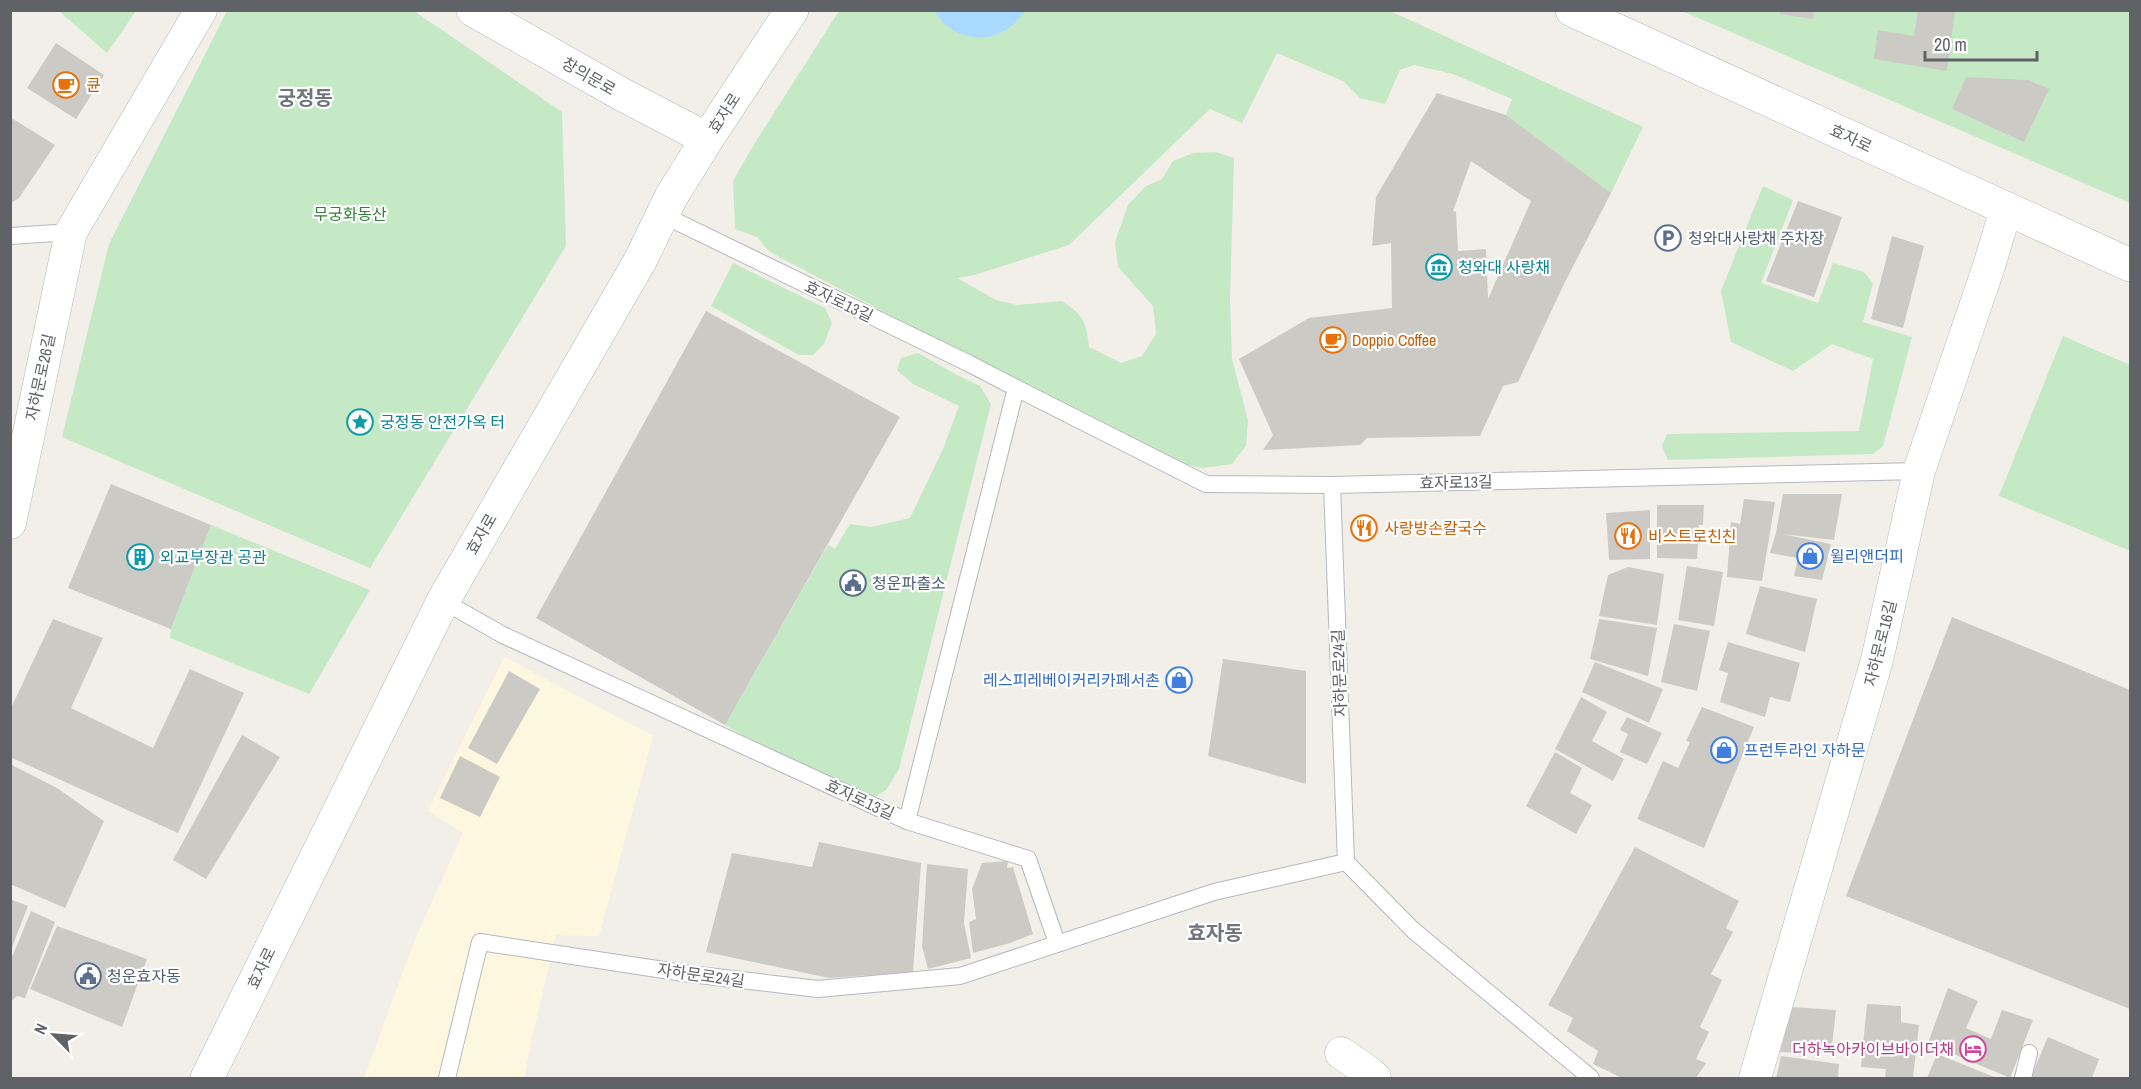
<svg xmlns="http://www.w3.org/2000/svg" width="2141" height="1089" font-family="'Archivo Narrow','Noto Sans KR',sans-serif">
<style>
.commercial{fill:#fef7e0}
.green{fill:#c5e8c5}
.water{fill:#aadaff}
.building{fill:#cccac5;fill-rule:evenodd}
.lines{fill:none;stroke-linecap:round;stroke-linejoin:round}
.service-casing{stroke:#b5b8bc;stroke-width:18}
.minor-casing{stroke:#b5b8bc;stroke-width:33}
.tertiary-casing{stroke:#b5b8bc;stroke-width:34}
.service{stroke:#fff;stroke-width:16}
.minor{stroke:#fff;stroke-width:32}
.tertiary{stroke:#fff;stroke-width:33}
.labels{text-anchor:middle;dominant-baseline:central;stroke-width:4.5;stroke-linejoin:round;paint-order:stroke}
.street-label{font-size:16px;fill:#5f6368;stroke:#fff}
.food-label{font-size:16px;fill:#c56008;stroke:#fff;text-anchor:start}
.park-label{font-size:16px;fill:#348238;stroke:#fff}
.service-label{font-size:16px;fill:#4e5e75;stroke:#fff;text-anchor:start}
.culture-label{font-size:16px;fill:#0d838f;stroke:#fff;text-anchor:start}
.shop-label{font-size:16px;fill:#366cbe;stroke:#fff;text-anchor:start}
.hotel-label{font-size:16px;fill:#b23c85;stroke:#fff;text-anchor:end}
.quarter-label{font-size:20px;font-weight:bold;fill:#70757a;stroke:#fff}
</style>
<rect width="100%" height="100%" fill="#f1efe8"/>
<path class="commercial" d="M504,657l149,79 -54,200 -43,-1 -24,103 -8,40h-160l51,-139 48,-106 -35,-22z"/>
<path class="green" d="M59,11h77l-29,42z
M227,11h187l148,101 4,134 -196,322 -308,-131 47,-193z
M839,11h551l253,116 -32,66 -105,-78 6,-16 -59,-25 -39,-9 -14,5 -15,34 -25,-6 -17,-17 -66,-28 -35,70 -32,-14 -141,136 -98,31 -14,2 39,22 21,5 45,-4c22,15 24,20 27,46l32,16 21,-7 14,-22 -3,-28 -35,-39 -3,-25 13,-37 18,-19 16,-7 11,-18 20,-8 23,-1 18,6 -4,141 2,60 16,61 -2,26 -14,18 -29,4 -31,-6 -391,-204 -13,-8 -11,-13 -22,-8 -2,-48 20,-35z
M1682,11h448v192z
M1763,186l30,14 -32,83 57,20 15,-40 31,9 9,11 -10,39 49,15 -29,109 -10,8 -205,6 -6,-14 5,-12 192,-3 14,-72 -41,-15 -39,27 -62,-29 -10,-51z
M733,263l92,45 7,15 -8,21 -11,11h-14l-88,-49z
M2063,336l67,29v186l-131,-55z
M918,353l39,22 23,11 11,18 -92,365 -13,21 -11,7 -29,-6 -81,-42 -40,-24 103,-180 7,4 15,-25 21,3 39,-9 33,-69 16,-43 -46,-22 -16,-14 4,-12z
M211,525l159,65 -61,104 -139,-56 1,-9z"/>
<path class="water" d="M935,11h90c-7,9 -14,17 -25,22 -23,11 -54,1 -65,-22z"/>
<path class="building" d="M1780,10h34l-1,9 -33,-5z
M1918,10h37l-8,61 -73,-12 4,-29 36,6z
M56,43l48,32 -28,44 -49,-31z
M1966,77l62,3 21,9 -25,53 -72,-33z
M1437,93l69,22 105,78 -47,91 -46,98 -15,4 -23,50 -113,2 -7,7 -97,5 10,-15 -34,-76 70,-41 83,-10 -1,-65 -19,3 4,-49zM1471,161l60,40 -43,98 -2,-50 -28,2 -2,-39 -3,-1z
M13,119l42,26 -36,53 -9,6v-80z
M1798,201l44,16 -28,80 -48,-16z
M1892,236l32,10 -21,82 -32,-9z
M706,311l194,106 -175,308 -189,-107z
M111,484l100,41 -40,104 -103,-41z
M1783,494h59l-8,46 -52,-6 49,10 -9,36 -28,-4 4,-18 -28,-5 6,-20z
M1744,499l31,3 -13,79 -35,-4 4,-55 9,2z
M1657,505h47l-1,20h-4l-2,34 -40,-1z
M1650,510v49l-41,1 -3,-47z
M1687,566l36,6 -9,54 -36,-6z
M1628,567l36,7 -7,51 -58,-9 9,-41z
M1760,586l57,13 -12,53 -59,-18z
M1952,617l178,73v319l-284,-113z
M53,619l50,19 -32,70 82,40 37,-79 54,24 -66,140 -168,-76v-47z
M1599,619l58,9 -9,48 -58,-17z
M1674,624l36,7 -13,60 -36,-9z
M1728,642l72,21 -10,39 -20,-5 -5,20 -45,-15 8,-29 -9,-3z
M1223,659l83,12v113l-98,-28z
M1595,662l68,27 -14,34 -67,-31z
M509,671l31,18 -43,75 -29,-16z
M1581,697l26,15 -15,29 32,18 -11,22 -58,-32z
M1702,707l52,20 -50,121 -67,-29 26,-58 15,7 12,-26 -4,-1z
M1627,717l35,16 -15,31 -27,-12 8,-18 -8,-4z
M242,735l38,22 -74,122 -33,-19z
M1555,752l27,16 -12,25 22,12 -16,29 -50,-28z
M460,756l40,21 -20,40 -40,-19z
M10,764l47,24 47,33 -39,87 -55,-24z
M819,842l102,21 -8,109 -84,6 -123,-26 26,-99 80,14z
M1635,847l104,54 -13,27 7,4 -22,42 11,6 -22,47 9,5 -13,27 10,4 -10,15h-74l-29,-14 5,-13 -31,-20 6,-13 -25,-13z
M1008,861l-1,7 6,-1 20,67 -23,9 -37,10 -4,-31 7,-3 -4,-30 10,-26z
M927,864l41,5 -4,54 7,35 -43,11 -6,-23z
M10,899l18,7 -17,44h-1z
M31,911l24,11 -30,76 -8,-2 -7,6v-40z
M57,926l90,33 -25,68 -92,-38z
M1948,988l30,13 -12,27 25,11 11,-29 31,10 -23,58 -82,-35z
M1867,1004l34,2v16l18,3 -6,53h-28l1,-9 -25,-2z
M1791,1007l45,3 -5,44 -51,-2z
M2048,1037l51,22 -7,19 -61,-1z
M1937,1054l60,24h-70z
M1781,1056l58,8 -1,14h-62z"/>
<g class="lines">
<g class="service-casing">
<path id="service" d="M663,215l307,149 46,24
M10,236l61,-4
M1332,485l14,377
M443,601l60,34 404,186 109,-433 190,96 126,1 587,-14
M907,821l121,38 29,84
M447,1078l33,-136 210,32 128,15 142,-13 254,-84 132,-30 67,68 178,148
M2023,1078l6,-25"/>
</g>
<g class="minor-casing">
<path id="minor" d="M10,523l61,-291 130,-222
M1341,1053l29,20 5,5
M1755,1078l122,-418 42,-189 70,-205 17,-57"/>
</g>
<g class="tertiary-casing">
<path id="tertiary" d="M473,10l150,85 84,44
M1572,10l558,255
M207,1078l236,-477 197,-340 31,-64 36,-58 85,-129"/>
</g>
<use href="#service" class="service"/>
<use href="#minor" class="minor"/>
<use href="#tertiary" class="tertiary"/>
</g>
<defs>
<g id="cafe-ring" transform="scale(1.35)"><circle r="9.5" fill="#fff" stroke="#e8710a" stroke-width="1.5"/><path d="M-5.5-4.5H6V0H3Q3 3.5 0 3.5H-2.5Q-5.5 3.5-5.5 0ZM3-3.2v2h1.7v-2ZM-6 4.5H4V6H-6Z" fill="#e8710a"/></g>
<g id="parking-ring" transform="scale(1.35)"><circle r="9.5" fill="#fff" stroke="#5c6f8a" stroke-width="1.5"/><path d="M-3.5-5.5H1a3.5 3.5 0 0 1 0 7H-1V5.5H-3.5ZM-1-3.4V-.6H.8a1.4 1.4 0 0 0 0-2.8Z" fill="#5c6f8a"/></g>
<g id="museum-ring" transform="scale(1.35)"><circle r="9.5" fill="#fff" stroke="#0f9aa8" stroke-width="1.5"/><path d="M0-6L6-3V-2H-6V-3ZM-5-1h2V3h-2ZM-1-1h2V3h-2ZM3-1h2V3H3ZM-6 4H6V6H-6Z" fill="#0f9aa8"/></g>
<g id="sight-ring" transform="scale(1.35)"><circle r="9.5" fill="#fff" stroke="#0f9aa8" stroke-width="1.5"/><path d="M0-6L1.8-2.2L6-1.7L2.9 1.2L3.7 5.4L0 3.3L-3.7 5.4L-2.9 1.2L-6-1.7L-1.8-2.2Z" fill="#0f9aa8"/></g>
<g id="restaurant-ring" transform="scale(1.35)"><circle r="9.5" fill="#fff" stroke="#e8710a" stroke-width="1.5"/><path d="M-5-6h1v4h1v-4h1v4h1v-4h1v5L-1.5 .5V6h-2V.5L-5-1ZM5-6V6H3V1.5H1.5Q1.5-4 5-6Z" fill="#e8710a"/></g>
<g id="shop-ring" transform="scale(1.35)"><circle r="9.5" fill="#fff" stroke="#3f7fe0" stroke-width="1.5"/><path d="M-5-2.5h2.3a2.7 3.5 0 0 1 5.4 0H5L5.5 6h-11ZM-1.5-2.5h3a1.5 2.3 0 0 0-3 0Z" fill="#3f7fe0"/></g>
<g id="building-ring" transform="scale(1.35)"><circle r="9.5" fill="#fff" stroke="#0f9aa8" stroke-width="1.5"/><path d="M-4-6H4V6H1V3H-1V6H-4ZM-2.5-4.3h1.7v1.8h-1.7ZM.8-4.3h1.7v1.8H.8ZM-2.5-1h1.7V.8h-1.7ZM.8-1h1.7V.8H.8Z" fill="#0f9aa8"/></g>
<g id="civic-ring" transform="scale(1.35)"><circle r="9.5" fill="#fff" stroke="#5c6f8a" stroke-width="1.5"/><path d="M-.6-6.5H3V-4.5H.6V-3L4-1V1h2V6H-6V1h2V-1L-.6-3ZM-1.2 2.5V6h2.4V2.5Z" fill="#5c6f8a"/></g>
<g id="hotel-ring" transform="scale(1.35)"><circle r="9.5" fill="#fff" stroke="#d1479c" stroke-width="1.5"/><path d="M-6-4.5h1.5V1H6V5H4.5V3h-9V5H-6ZM-4 0a1.8 1.8 0 1 1 3.6 0ZM.5 0V-2.5h3Q6-2.5 6 0Z" fill="#d1479c"/></g>
</defs>
<g fill-rule="evenodd">
<use href="#cafe-ring" x="66" y="85"/>
<use href="#parking-ring" x="1668" y="238"/>
<use href="#museum-ring" x="1439" y="267"/>
<use href="#cafe-ring" x="1333" y="340"/>
<use href="#sight-ring" x="360" y="422"/>
<use href="#restaurant-ring" x="1364" y="528"/>
<use href="#restaurant-ring" x="1628" y="536"/>
<use href="#shop-ring" x="1810" y="556"/>
<use href="#building-ring" x="140" y="557"/>
<use href="#civic-ring" x="853" y="583"/>
<use href="#shop-ring" x="1179" y="680"/>
<use href="#shop-ring" x="1724" y="750"/>
<use href="#civic-ring" x="88" y="976"/>
<use href="#hotel-ring" x="1973" y="1049"/>
</g>
<g class="labels">
<g class="street-label">
<text transform="translate(589 76) rotate(30)">창의문로</text>
<text transform="translate(724 113) rotate(-57)">효자로</text>
<text transform="translate(1851 138) rotate(25)">효자로</text>
<text transform="translate(839 301) rotate(26)">효자로13길</text>
<text transform="translate(40 377) rotate(-78)">자하문로26길</text>
<text transform="translate(1456 482) rotate(-1)">효자로13길</text>
<text transform="translate(481 534) rotate(-60)">효자로</text>
<text transform="translate(1880 643) rotate(-76)">자하문로16길</text>
<text transform="translate(1339 673) rotate(-92)">자하문로24길</text>
<text transform="translate(860 799) rotate(25)">효자로13길</text>
<text transform="translate(261 968) rotate(-64)">효자로</text>
<text transform="translate(701 975) rotate(8)">자하문로24길</text>
</g>
<g class="food-label">
<text x="86" y="85">큔</text>
<text x="1352" y="340">Doppio Coffee</text>
<text x="1384" y="528">사랑방손칼국수</text>
<text x="1648" y="536">비스트로친친</text>
</g>
<g class="park-label">
<text x="350" y="214">무궁화동산</text>
</g>
<g class="service-label">
<text x="1688" y="238">청와대사랑채 주차장</text>
<text x="872" y="583">청운파출소</text>
<text x="107" y="976">청운효자동</text>
</g>
<g class="culture-label">
<text x="1458" y="267">청와대 사랑채</text>
<text x="380" y="422">궁정동 안전가옥 터</text>
<text x="160" y="557">외교부장관 공관</text>
</g>
<g class="shop-label">
<text x="1830" y="556">윌리앤더피</text>
<text x="1160" y="680" text-anchor="end">레스피레베이커리카페서촌</text>
<text x="1744" y="750">프런투라인 자하문</text>
</g>
<g class="hotel-label">
<text x="1954" y="1049">더하녹아카이브바이더채</text>
</g>
<g class="quarter-label">
<text x="305" y="97">궁정동</text>
<text x="1215" y="932">효자동</text>
</g>
</g>
<rect width="2141" height="1089" fill="none" stroke="#5f6368" stroke-width="24"/>
<g transform="translate(54 1035) rotate(295)" stroke="#ffffff" stroke-width="4.5" paint-order="stroke">
<path d="M0-4.5L10 22L0 15L-10 22Z" fill="#5f6368"/>
<text y="-9" font-size="16" font-weight="bold" text-anchor="middle" fill="#5f6368">N</text>
</g>
<path d="M1925 51v9h112v-9" fill="none" stroke="#5f6368" stroke-width="3"/>
<text x="1934" y="51" font-size="18" fill="#5f6368" stroke="#ffffff" stroke-width="4.5" paint-order="stroke">20 m</text>
</svg>
